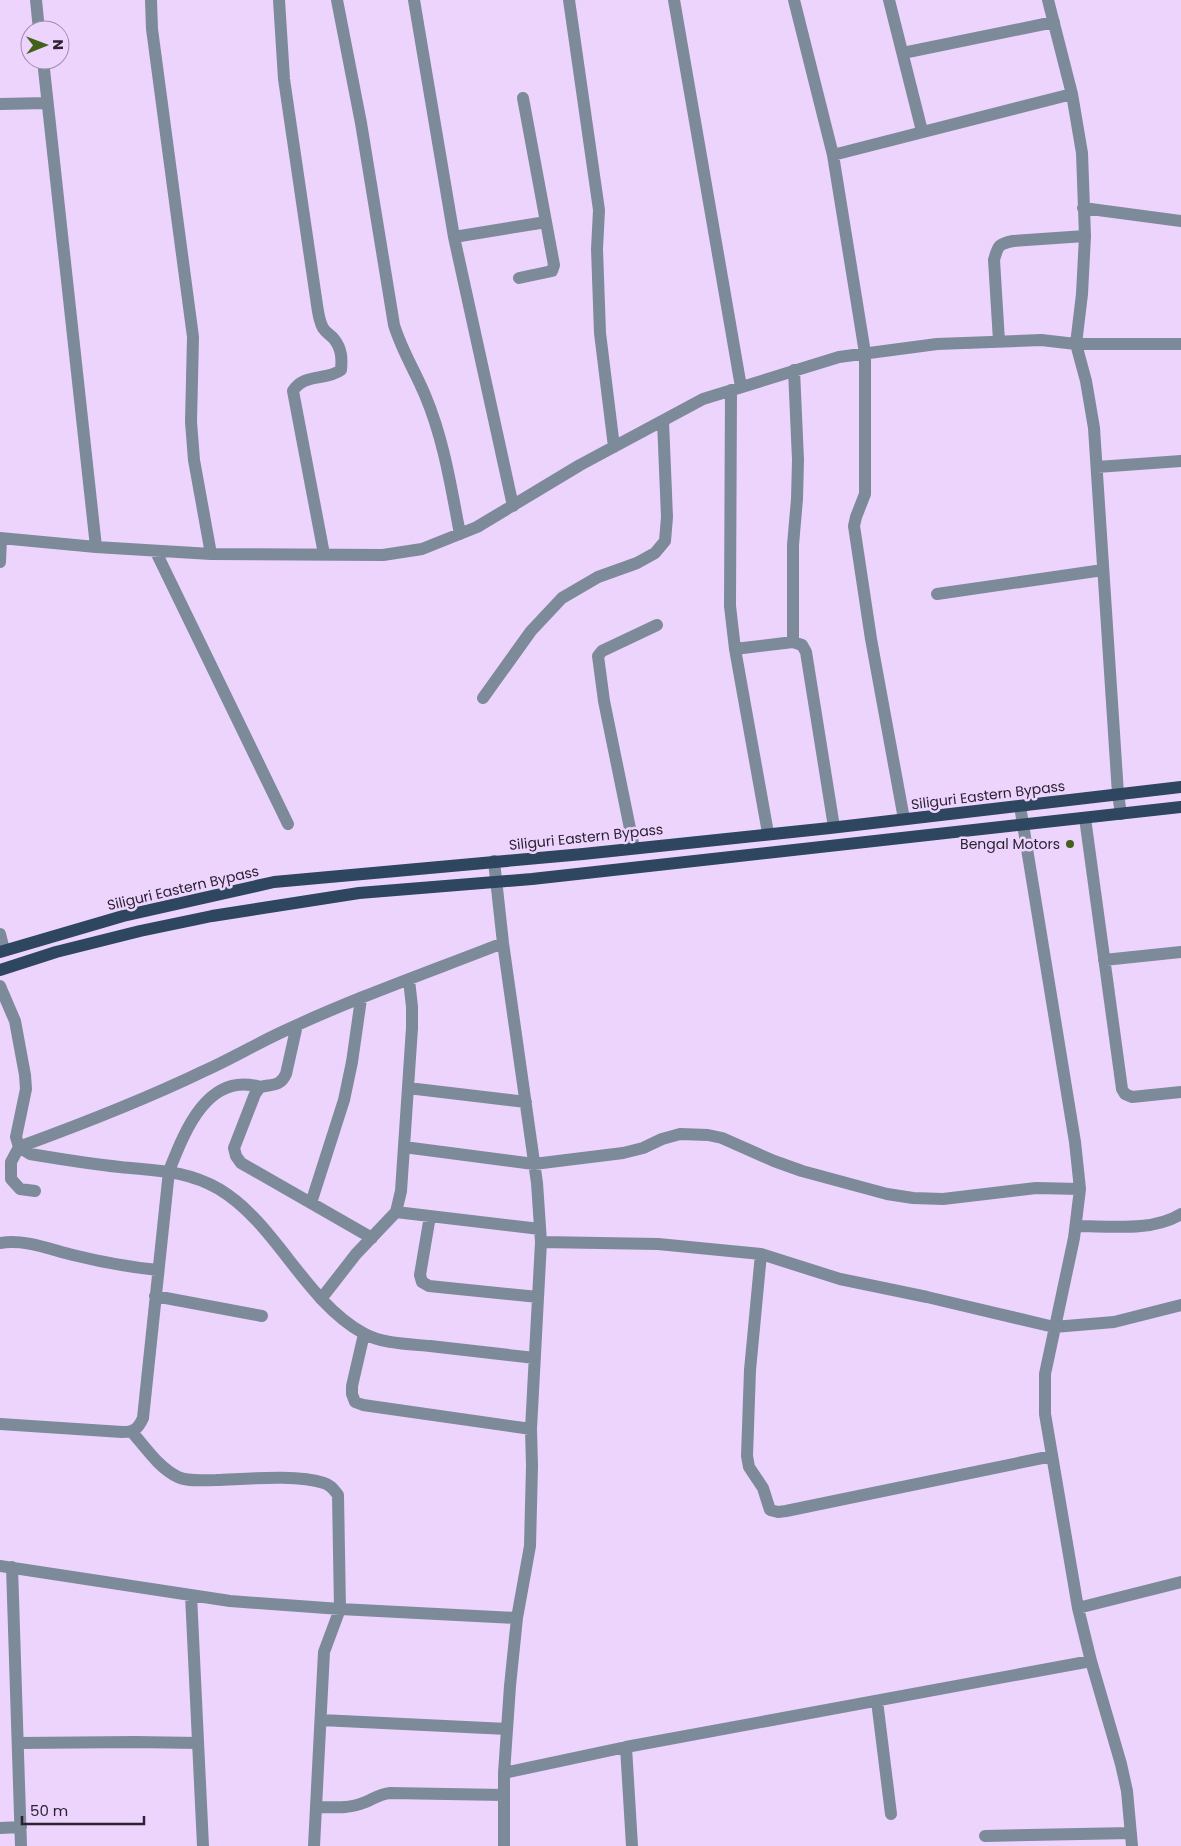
<svg xmlns="http://www.w3.org/2000/svg" width="1181" height="1846" font-family="Poppins,sans-serif">
<style>
.lines{fill:none;stroke-linecap:round;stroke-linejoin:round}
.minor{stroke:#7d8a99;stroke-width:12}
.major{stroke:#2e465f;stroke-width:12}
.poi-dot{fill:#416218;stroke:#ecd4fd;stroke-width:2}
.labels{text-anchor:middle;dominant-baseline:central;stroke-width:5;stroke-linejoin:round;paint-order:stroke}
.street-label{font-size:14px;fill:#2b2232;stroke:#ecd4fd}
.poi-label{font-size:14px;fill:#2b2232;stroke:#ecd4fd;text-anchor:end}
</style>
<rect width="100%" height="100%" fill="#ecd4fd"/>
<g class="lines">
<path class="minor" d="M36,0l3,30
M151,0l1,29 41,308 -2,85 3,38 17,94
M279,0l5,79 33,226c1,7 2,16 6,23 3,5 8,7 11,11 8,10 8,20 7,31 -15,11 -37,3 -48,21l31,163
M337,0l24,123 33,202c8,26 21,46 31,70 19,45 26,92 35,139
M414,0l40,237 59,269
M569,0l30,210 -2,39 3,84 14,114
M674,0l67,387
M794,0l39,155 32,198v141l-9,23 -2,9 17,113 33,180
M889,0l33,131
M903,53l151,-31
M43,60l53,487
M0,104l47,-1
M833,155l239,-61
M1083,208l98,13
M454,237l92,-15
M519,278l33,-7 2,-6 -31,-167
M999,341l-5,-81c4,-14 4,-16 19,-19l72,-5
M731,390l-1,216 5,43 33,184
M1097,467l84,-6
M0,538l96,9 115,7 172,1 39,-6 55,-22 103,-62 123,-66 136,-42 98,-13 104,-4 35,4 6,-50 3,-58 -3,-83 -10,-59 -24,-94
M156,552l132,272
M0,562l1,-24
M937,594l166,-24
M793,642v-97l4,-46 1,-39 -4,-90
M735,649l58,-7 9,3 4,7 28,175
M483,698l48,-67 31,-33 36,-21 39,-14 18,-10 10,-12 2,-24 -4,-96
M1020,806l55,336 5,47 -6,49 -29,136v40l33,194 13,53 30,103 6,27 5,55
M1121,814l-3,-20 -24,-366 -8,-47 -10,-37h105
M1085,818l37,271 3,5 7,3 49,-5
M634,848l-30,-147 -6,-45 4,-5 55,-26
M494,861l9,82 34,240 4,59 -10,187 1,37 -2,80 -13,72 -7,68 -6,87v73
M0,934l4,16
M1104,960l77,-8
M0,986l15,35 10,54 1,14 -10,48 3,10 11,7c30,5 60,10 90,13 37,4 65,3 99,22 57,34 85,111 144,144 19,11 45,11 67,13 35,4 70,8 105,12
M297,1025l-11,49c-6,13 -14,10 -26,13l-5,7 -21,54 2,8 5,7 131,75
M408,1088l118,14
M404,1147l130,17 89,-11 20,-5 19,-9 18,-5 28,1 14,3 52,23 28,10 85,23 26,4 30,1 93,-11 44,1
M35,1191l-15,-2 -9,-10v-17l8,-15c63,-23 125,-47 185,-76 27,-12 52,-27 78,-39 72,-34 147,-60 221,-89
M311,1203l33,-103 8,-38 9,-63
M396,1212l144,17
M430,1216l-10,59 2,7 7,4 109,11
M1076,1226c33,0 76,6 105,-12
M541,1242l117,2 103,10 79,25 87,18 127,30 60,-5 67,-17
M0,1243c25,-4 49,6 73,12 28,7 56,12 85,15
M761,1254l-11,116 -3,86 2,11 14,21 7,22 8,2 8,-1 266,-55
M155,1296l107,20
M321,1299l35,-45 40,-42 5,-21 11,-163v-21l-3,-27
M364,1334l-12,52v8l3,8 8,3 168,24
M0,1424l122,8c12,0 16,-3 21,-14l26,-247c15,-38 38,-100 91,-84
M132,1432c14,16 27,36 46,45 11,5 27,3 38,3 30,-1 81,-6 108,3 7,2 10,7 14,12l2,114 -16,43 -10,194
M0,1566l230,35 110,8 177,9
M12,1567l9,279
M191,1595l12,251
M1078,1608l103,-26
M877,1701l14,113
M321,1720l186,9
M18,1743l117,-1 63,1
M626,1747l6,99
M504,1773l122,-26 465,-86
M316,1807c14,0 31,2 44,-3 11,-3 18,-10 30,-11l114,2
M0,1828l21,-1
M985,1836l146,-3"/>
<path class="major" d="M0,952l123,-36 151,-34 309,-28 247,-26 351,-41
M0,970l56,-18 84,-21 72,-15 147,-23 173,-14 649,-72"/>
</g>
<circle class="poi-dot" cx="1070" cy="844" r="5"/>
<g class="labels">
<g class="street-label">
<text transform="translate(988 795) rotate(-7)">Siliguri Eastern Bypass</text>
<text transform="translate(586 837) rotate(-6)">Siliguri Eastern Bypass</text>
<text transform="translate(183 888) rotate(-13)">Siliguri Eastern Bypass</text>
</g>
<g class="poi-label">
<text x="1060" y="844">Bengal Motors</text>
</g>
</g>
<g transform="translate(45 45) rotate(89)"><circle r="24" fill="#ecd4fd" stroke="#9f8dac"/>
<path d="M0-4L9 19L0 12L-9 19Z" fill="#416218"/>
<text y="-8" font-size="14" font-weight="bold" text-anchor="middle" fill="#2b2232">N</text>
</g>
<path d="M22 1816v8h122v-8" fill="none" stroke="#2b2232" stroke-width="2.5"/>
<text x="30" y="1816" font-size="15" fill="#2b2232" stroke="#ecd4fd" stroke-width="4" paint-order="stroke">50 m</text>
</svg>
